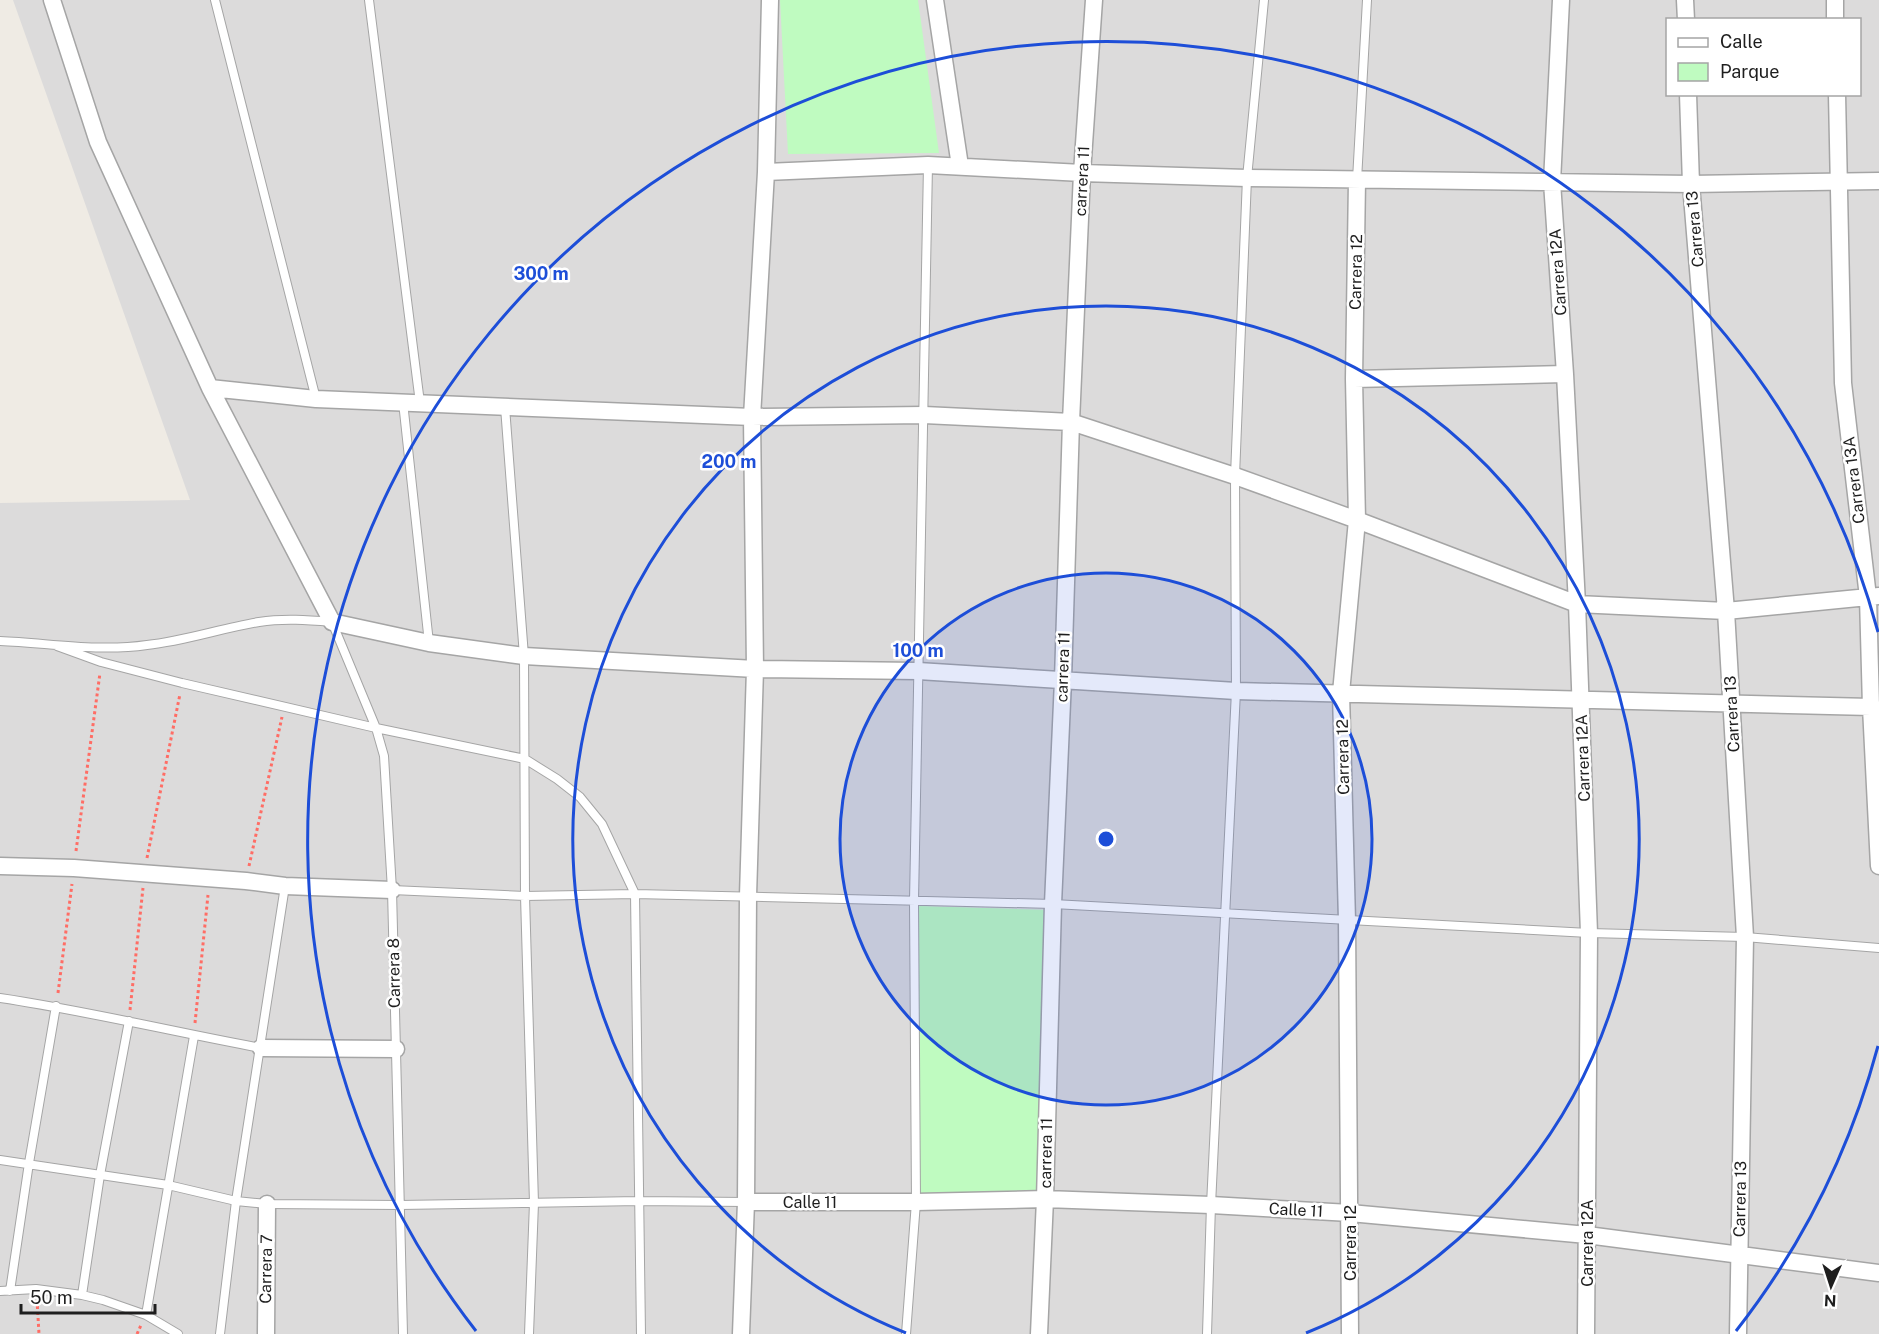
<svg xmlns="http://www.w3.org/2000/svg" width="1879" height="1334" font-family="'Public Sans',sans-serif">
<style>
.residential{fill:#dcdbdb;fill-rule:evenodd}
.park{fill:#bffbc0}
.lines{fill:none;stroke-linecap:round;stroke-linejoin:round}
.service-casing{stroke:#a5a5a5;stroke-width:10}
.minor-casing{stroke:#a5a5a5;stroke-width:19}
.path{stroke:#ff6d65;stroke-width:3;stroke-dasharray:3 3;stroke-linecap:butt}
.service{stroke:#fff;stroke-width:8}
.minor{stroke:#fff;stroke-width:16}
.ring{fill:none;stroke:#1d4ed8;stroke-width:3}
.labels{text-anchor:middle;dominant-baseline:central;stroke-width:5;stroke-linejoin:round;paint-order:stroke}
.street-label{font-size:16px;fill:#1e1e1e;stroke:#fff}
.centre{fill:#1d4ed8;stroke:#fff;stroke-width:3}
.ring-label{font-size:18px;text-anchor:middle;font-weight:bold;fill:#1d4ed8;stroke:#fff;stroke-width:5;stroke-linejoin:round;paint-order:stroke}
</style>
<rect width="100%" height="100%" fill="#efebe4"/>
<path class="residential" d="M13,0h1866v1334h-1879v-831l190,-3zM1668,20h192v74h-192z"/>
<path class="park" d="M780,0h138l21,153 -151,1z
M919,906l130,4 -9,283 -121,4z"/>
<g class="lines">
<g class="service-casing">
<path id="service" d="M215,0l101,399
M369,0l51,403
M1357,180l10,-180
M403,402l26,241
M505,407l19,249 1,240 9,307 -5,131
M0,641c49,2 98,11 147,4 38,-4 75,-17 112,-23 25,-4 49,-2 73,0l44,106 8,28 8,134 11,444
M57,646l44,16 81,21 194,45 149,31 32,20 23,18 22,27 33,70 6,440
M392,890l133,6 110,-2 418,10 536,29 156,4 134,11
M0,998c88,13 174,34 261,50
M0,1160l168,25 68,16 31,3 133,1 239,-4 107,1
M0,1291l36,-2 46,6 21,5 43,15 32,19
M10,1291l19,-128 27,-157
M82,1295l18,-120 29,-154
M146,1315l48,-279
M220,1334l16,-133 49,-315
M906,1334l10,-132 -2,-301 14,-736
M1207,1334l4,-129 25,-514 -1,-215 12,-298 17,-178"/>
</g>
<g class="minor-casing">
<path id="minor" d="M52,0l46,142 112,246 122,234 97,21 95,13 231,13 163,2 318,20 635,16 8,3
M935,0l25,166
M1561,0l-9,182 13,192 12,230 12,329 -3,401
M1685,0l1,20
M1835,0v20
M1688,94l3,90 35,427 19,326 -7,397
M1837,94l6,289 25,214 3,110 8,159
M766,172l162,-7 154,8 165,5 444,6 188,-3
M1354,379l211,-5
M210,388l106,11 436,18 172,-2 147,7 164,54 122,44 220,84 149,7 153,-15
M0,866l74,2 172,13 39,5 107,4
M261,1048l135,1
M746,1202h170l129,-3 166,6 139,8 237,22 292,38
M266,1334l1,-130
M741,1334l5,-132 2,-306 7,-227 -3,-252 14,-245 4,-172
M1039,1334l6,-135 8,-295 10,-224 8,-258 11,-249 12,-173
M1350,1334l-3,-413 -6,-228 16,-173 -3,-141 3,-199"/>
</g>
<path class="path" d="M76,851l24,-178
M147,858l33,-164
M249,866l33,-149
M58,993l14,-109
M130,1010l13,-122
M195,1023l13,-128
M37,1300l2,34
M137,1334l4,-9"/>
<use href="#service" class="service"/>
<use href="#minor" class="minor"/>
</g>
<circle cx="1106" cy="839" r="266" fill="#1d4ed8" fill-opacity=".12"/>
<g class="ring">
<circle cx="1106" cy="839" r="266"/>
<path d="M906 1333A533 533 0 1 1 1306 1333"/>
<path d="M1878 1046A799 799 0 0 1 1736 1331M476 1331A799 799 0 1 1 1878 632"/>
</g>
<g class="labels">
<g class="street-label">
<text transform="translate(1082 181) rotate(-87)">carrera 11</text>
<text transform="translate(1695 229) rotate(-95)">Carrera 13</text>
<text transform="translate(1356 272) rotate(-89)">Carrera 12</text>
<text transform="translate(1558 272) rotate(-94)">Carrera 12A</text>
<text transform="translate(1854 480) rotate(-97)">Carrera 13A</text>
<text transform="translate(1063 667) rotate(-88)">carrera 11</text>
<text transform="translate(1732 714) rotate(-93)">Carrera 13</text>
<text transform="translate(1343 757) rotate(-91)">Carrera 12</text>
<text transform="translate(1583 758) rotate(-92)">Carrera 12A</text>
<text transform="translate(394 973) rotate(-91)">Carrera 8</text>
<text transform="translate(1046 1153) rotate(-89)">carrera 11</text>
<text transform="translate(1740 1199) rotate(-89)">Carrera 13</text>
<text x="810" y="1202">Calle 11</text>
<text transform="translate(1296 1210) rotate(3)">Calle 11</text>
<text transform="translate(1350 1243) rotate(-90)">Carrera 12</text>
<text transform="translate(1587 1243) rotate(-90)">Carrera 12A</text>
<text transform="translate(266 1269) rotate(-89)">Carrera 7</text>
</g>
</g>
<circle cx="1106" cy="839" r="9" class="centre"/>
<g class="ring-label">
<text x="541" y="280">300 m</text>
<text x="729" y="468">200 m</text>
<text x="918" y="657">100 m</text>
</g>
<rect x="1666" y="18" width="195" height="78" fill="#ffffff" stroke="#a5a5a5" stroke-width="1.5"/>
<rect x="1678" y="38" width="30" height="9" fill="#ffffff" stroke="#a5a5a5" stroke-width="1.5"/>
<text x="1720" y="48" font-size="18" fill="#1e1e1e">Calle</text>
<rect x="1678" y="63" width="30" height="18" fill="#bffbc0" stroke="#a5a5a5" stroke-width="1.5"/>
<text x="1720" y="78" font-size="18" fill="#1e1e1e">Parque</text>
<g transform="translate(1831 1286) rotate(183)" stroke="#ffffff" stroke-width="4.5" paint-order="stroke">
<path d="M0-4.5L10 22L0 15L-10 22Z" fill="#1e1e1e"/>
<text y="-9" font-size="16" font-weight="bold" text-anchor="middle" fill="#1e1e1e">N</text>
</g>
<path d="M21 1304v9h134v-9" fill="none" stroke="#1e1e1e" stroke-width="3"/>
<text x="30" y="1304" font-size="18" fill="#1e1e1e" stroke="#ffffff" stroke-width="4.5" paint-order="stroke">50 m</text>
</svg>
